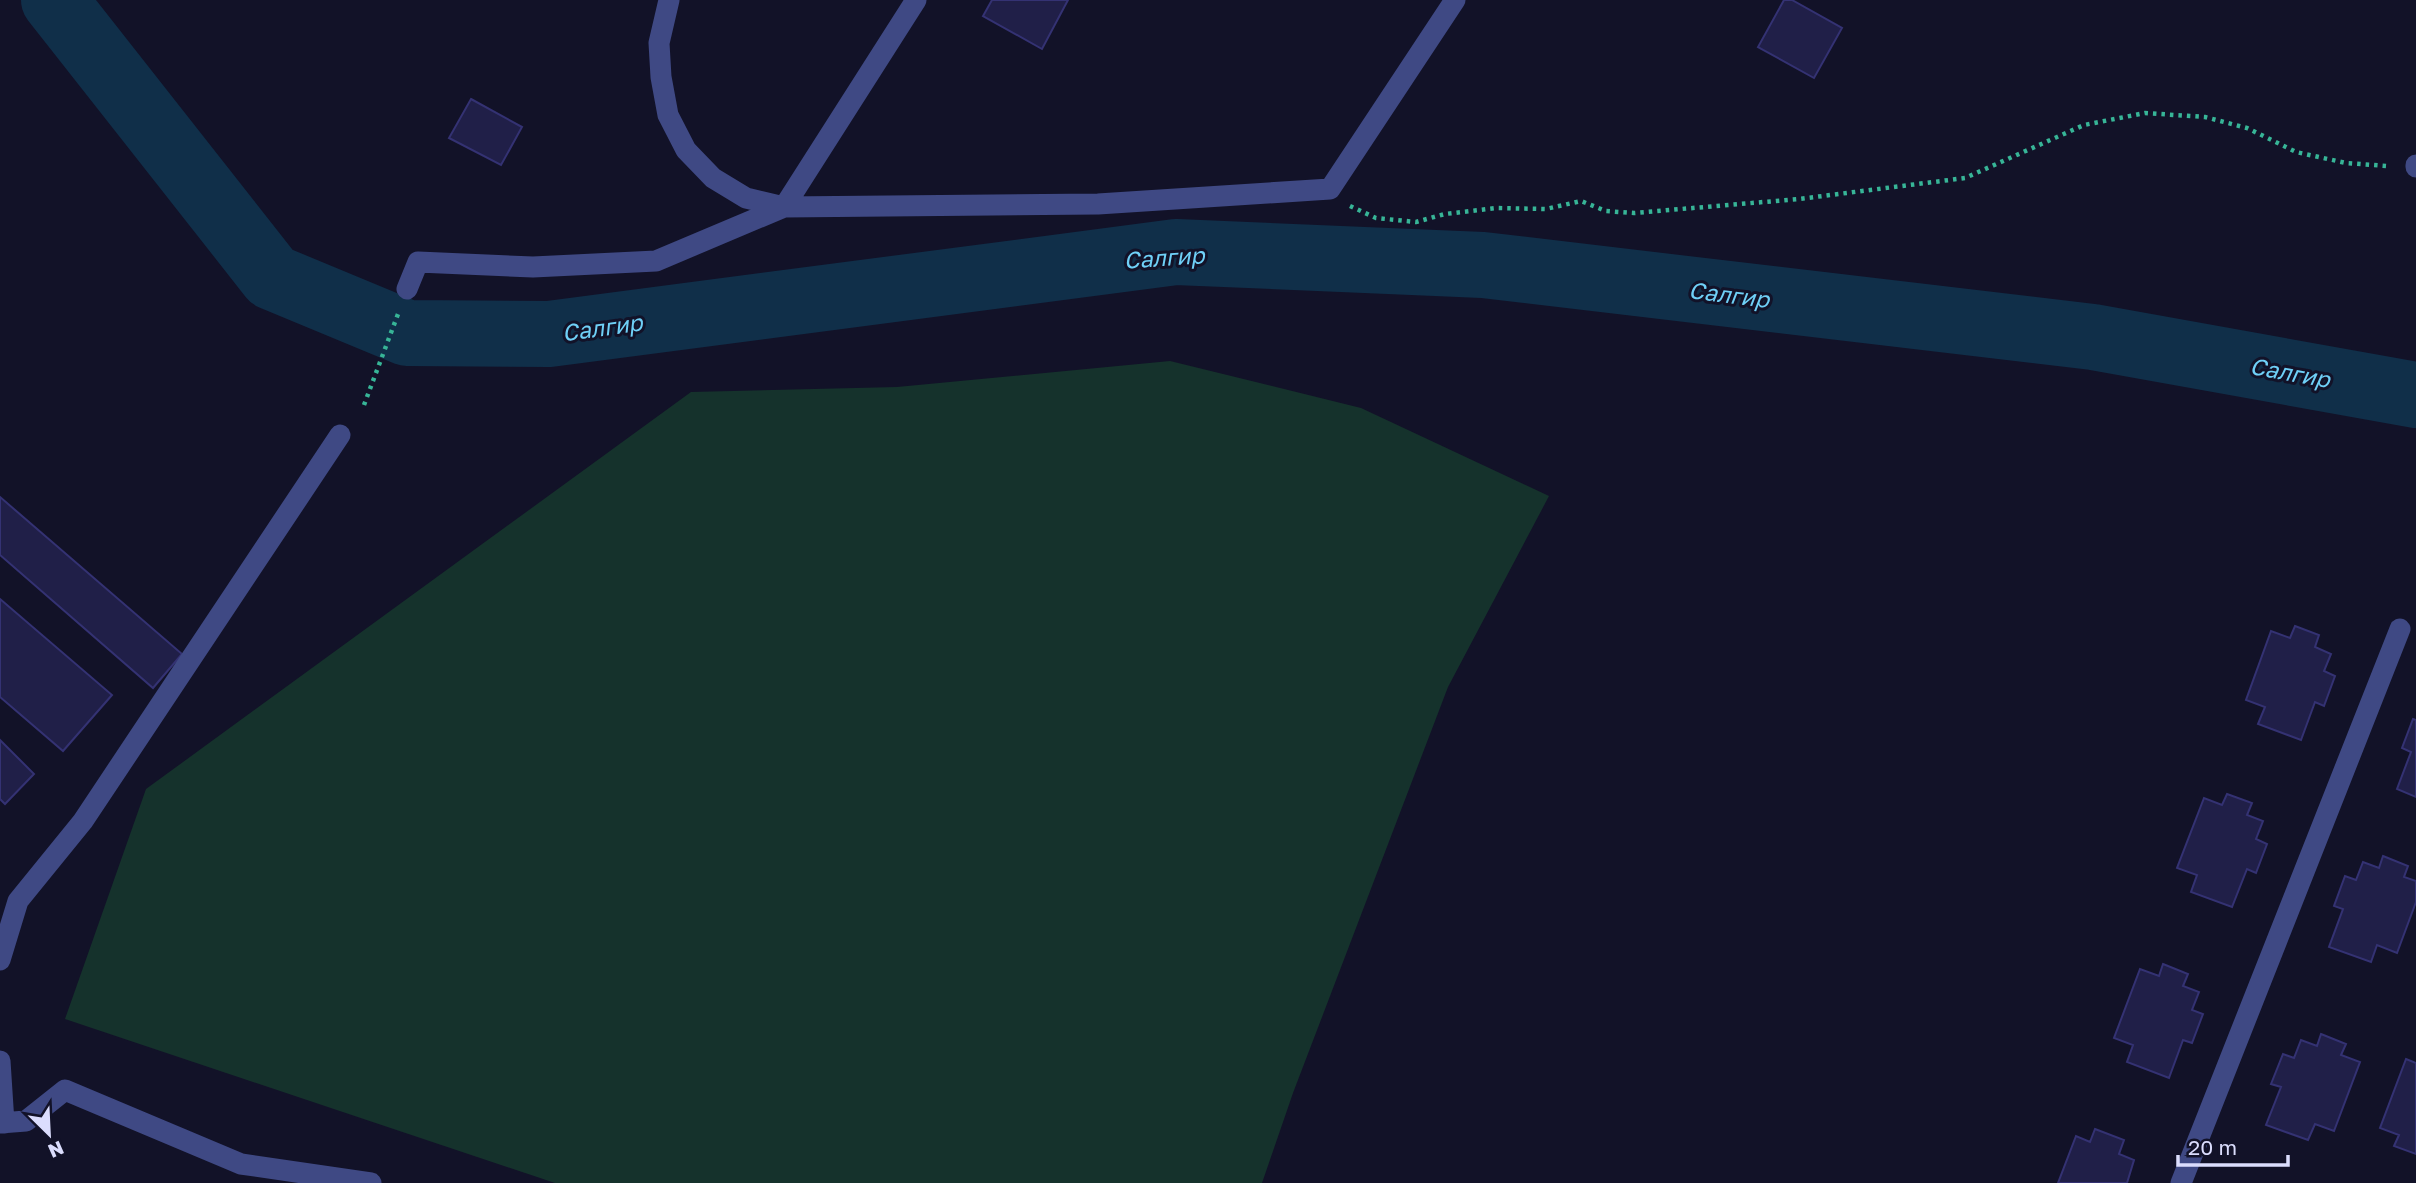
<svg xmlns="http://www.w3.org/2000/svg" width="2416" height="1183" font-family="'Golos Text',sans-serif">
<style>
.green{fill:#15322c}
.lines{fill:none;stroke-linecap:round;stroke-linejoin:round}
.river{stroke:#102f49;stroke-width:66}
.building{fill:#201f48;stroke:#343273;stroke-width:2}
.path{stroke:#37b597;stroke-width:4.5;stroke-dasharray:3.5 5;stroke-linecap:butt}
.minor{stroke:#3f4984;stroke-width:21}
.labels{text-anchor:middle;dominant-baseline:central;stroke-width:6;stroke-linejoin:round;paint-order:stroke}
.water-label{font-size:23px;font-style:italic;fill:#6fd0f7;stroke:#121228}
</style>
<rect width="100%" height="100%" fill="#121228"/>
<path class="green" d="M1170,361l191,47 188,88 -101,191 -155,406 -31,90h-707l-490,-164 81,-230 545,-397 206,-5z"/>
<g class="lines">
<path class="river" d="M54,0l218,277 135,56 142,1 627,-82 307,13 610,72 323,58"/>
</g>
<path class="building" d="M992,0h76l-26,49 -59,-33z
M1784,0h8l50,28 -28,50 -56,-31z
M471,99l51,28 -21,38 -52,-27z
M0,497l182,157 -29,34 -153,-133z
M0,599l112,96 -49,56 -63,-54z
M2295,626l24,9 -4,12 16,7 -7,17 11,5 -11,30 -9,-4 -14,38 -43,-16 7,-17 -19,-7 25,-69 19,7z
M2413,719l3,1v77l-19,-8 14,-37 -9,-4z
M0,740l34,34 -29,30 -5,-5z
M2227,794l25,9 -5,12 16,6 -7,18 11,5 -11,29 -9,-4 -15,38 -41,-15 6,-17 -20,-7 27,-70 18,7z
M2383,856l25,10 -4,11 12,4v21l-19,51 -20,-8 -6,17 -42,-15 14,-38 -9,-3 11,-30 11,4 7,-18 16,6z
M2163,964l25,10 -5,12 16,6 -7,18 11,4 -11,29 -9,-3 -14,38 -42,-16 6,-17 -19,-7 26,-69 19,7z
M2321,1034l25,10 -5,11 19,7 -26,69 -19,-7 -7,16 -42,-15 15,-38 -10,-3 12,-30 11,4 7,-18 16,6z
M2406,1059l10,4v91l-22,-8 5,-11 -19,-7z
M2095,1129l29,11 -5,14 15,6 -7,23h-69l18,-47 14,6z"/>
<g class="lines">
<path class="path" d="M1350,206l26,12 40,4 29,-8 51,-6 50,1 35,-8 25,10 28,2 165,-14 166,-21 119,-53 61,-12 60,4 42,11 49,24 50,11 40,3
M364,405l34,-91"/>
<path class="minor" d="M669,0l-10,43 2,34 7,38 18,35 27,28 33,20 38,9
M2416,165v2
M784,207l132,-207
M407,289l11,-27 115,5 123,-6 128,-54 314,-3 232,-15 125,-189
M0,960l18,-59 65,-80 257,-386
M0,1061l4,62
M0,1123l26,-2 39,-31 176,74 130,19
M2181,1183l219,-554"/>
</g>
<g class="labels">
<g class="water-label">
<text transform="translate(1164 257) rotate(-4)">Салгир</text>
<text transform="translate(1729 294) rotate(7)">Салгир</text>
<text transform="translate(602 327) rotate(-8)">Салгир</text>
<text transform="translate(2290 372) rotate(10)">Салгир</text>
</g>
</g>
<g transform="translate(49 1134) rotate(156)" stroke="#121228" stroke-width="5" paint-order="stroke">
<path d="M0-5L12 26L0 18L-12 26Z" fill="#dbddfd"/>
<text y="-10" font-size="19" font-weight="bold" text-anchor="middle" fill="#dbddfd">N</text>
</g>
<path d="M2178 1155v10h110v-10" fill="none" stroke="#dbddfd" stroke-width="3.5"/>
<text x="2188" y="1155" font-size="21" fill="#dbddfd" stroke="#121228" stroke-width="5" paint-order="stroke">20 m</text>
</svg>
